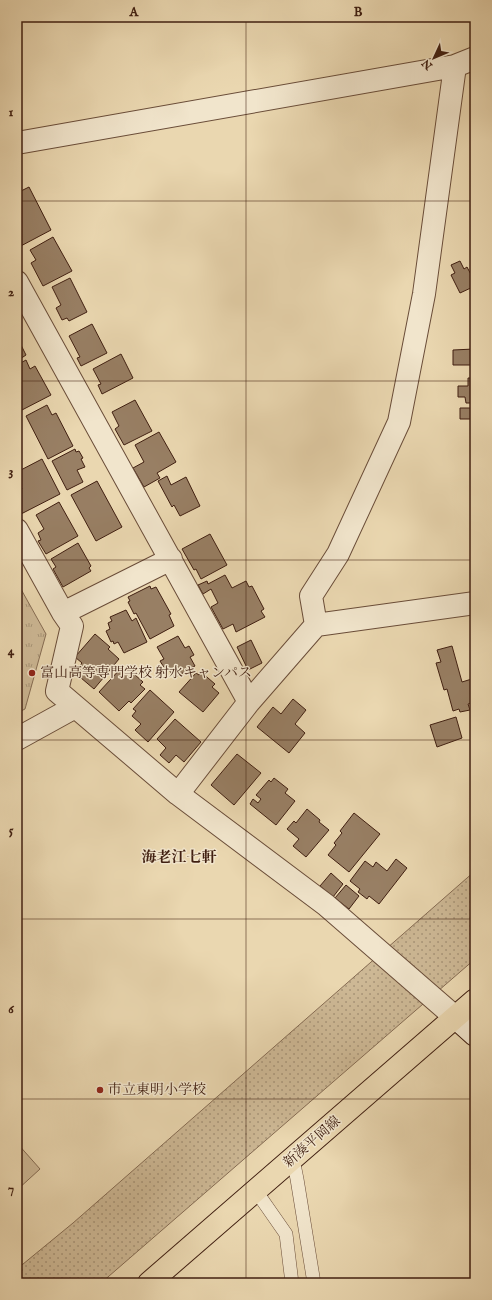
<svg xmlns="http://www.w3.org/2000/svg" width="492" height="1300" font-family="'IM FELL English','Noto Serif JP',serif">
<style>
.grass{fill:url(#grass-dots);stroke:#866c53}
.park{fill:url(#park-tufts);stroke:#866c53}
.pitch{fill:#cdb895;stroke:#866c53}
.building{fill:#987f64;stroke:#401f11}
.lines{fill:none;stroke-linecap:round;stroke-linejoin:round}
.lane-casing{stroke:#6a4d39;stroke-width:14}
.street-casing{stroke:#6a4d39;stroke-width:24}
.secondary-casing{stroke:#401f11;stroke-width:24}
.primary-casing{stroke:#401f11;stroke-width:24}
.lane{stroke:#f1e5cc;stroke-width:13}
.street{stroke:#f1e5cc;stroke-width:22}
.secondary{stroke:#f1e5cc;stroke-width:22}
.primary{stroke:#ead7b0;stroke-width:22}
.grid{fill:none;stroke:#401f11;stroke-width:1;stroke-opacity:0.55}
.poi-dot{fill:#8f2418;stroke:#f1e5cc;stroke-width:1.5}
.labels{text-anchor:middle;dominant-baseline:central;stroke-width:3;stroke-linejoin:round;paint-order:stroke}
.poi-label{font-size:14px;fill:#401f11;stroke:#f1e5cc;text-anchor:start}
.street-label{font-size:14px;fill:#401f11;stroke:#f1e5cc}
.neighbourhood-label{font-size:15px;font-weight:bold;fill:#401f11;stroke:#f1e5cc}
.neatline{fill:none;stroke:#401f11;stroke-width:1.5}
.grid-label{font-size:13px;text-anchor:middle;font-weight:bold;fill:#401f11}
</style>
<defs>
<pattern id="grass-dots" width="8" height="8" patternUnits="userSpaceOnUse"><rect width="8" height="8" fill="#cdb895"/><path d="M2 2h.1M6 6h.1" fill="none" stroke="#a89578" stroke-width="1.8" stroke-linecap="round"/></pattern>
<pattern id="park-tufts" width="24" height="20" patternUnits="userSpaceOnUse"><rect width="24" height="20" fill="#cdb895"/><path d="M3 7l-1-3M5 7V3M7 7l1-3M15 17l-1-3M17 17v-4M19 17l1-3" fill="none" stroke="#a89578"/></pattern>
</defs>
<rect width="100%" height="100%" fill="#ead7b0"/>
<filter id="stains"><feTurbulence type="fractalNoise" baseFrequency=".005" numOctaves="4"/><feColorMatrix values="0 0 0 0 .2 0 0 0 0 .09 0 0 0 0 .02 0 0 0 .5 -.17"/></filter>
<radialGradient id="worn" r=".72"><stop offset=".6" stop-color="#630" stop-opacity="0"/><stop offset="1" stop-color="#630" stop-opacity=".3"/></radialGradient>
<path class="grass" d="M475,871v88l-374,324h-84v-14l56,-46z"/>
<path class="park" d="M17,582l29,52 -21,75 -8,4z"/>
<path class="pitch" d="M17,1143l23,26 -23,21z"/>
<path class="building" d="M17,187l2,5 10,-5 22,43 -34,18z
M53,237l19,34 -29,15 -12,-23 5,-3 -6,-10z
M460,261l4,8 3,-2 8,15v4l-15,7 -9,-18 4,-2 -4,-8z
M70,278l17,34 -18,9 -2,-3 -5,2 -6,-12 5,-3 -9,-18z
M92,324l15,29 -26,13 -4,-8 3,-1 -11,-21z
M20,343l6,12 -9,6v-17z
M474,349v16h-21v-15z
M121,354l12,24 -31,16 -4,-9 3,-1 -8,-15z
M26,360l4,9 5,-3 16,29 -31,16 -3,-6v-40z
M468,378h7v41h-15v-11h11l1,-5h-6l-1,-6h-7v-11h10z
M135,400l17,31 -28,14 -9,-16 4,-3 -7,-14z
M47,405l5,10 4,-2 17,33 -25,13 -22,-43z
M159,432l17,30 -19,11 3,5 -16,9 -11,-19 11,-6 -9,-17z
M17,441l4,7 -4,1z
M75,449l1,3 3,-1 4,7 -2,1 4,8 -8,3 6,12 -16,8 -15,-29z
M42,459l18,35 -39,20 -4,-7v-15l5,-3 -5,-10v-7z
M167,476l4,9 15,-8 14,29 -20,10 -6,-11 -2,2 -14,-26z
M97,481l25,46 -26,14 -25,-46z
M59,502l19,34 -32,18 -8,-13 3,-1 -3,-7 6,-4 -8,-14z
M210,534l17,31 -26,14 -5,-10 -2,1 -12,-21z
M78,543l13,23 -2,2 2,3 -28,16 -10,-18 3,-2 -5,-8z
M225,575l7,13 14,-7 3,6 3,-1 12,23 -3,2 4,6 -29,15 -3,-8 -10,5 -12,-22 7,-4 -7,-14 -8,5 -5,-9 9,-4 1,3z
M150,586l1,3 5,-2 15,27 -2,1 5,11 -24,13 -14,-26 -2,1 -6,-12 2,-1 -2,-4z
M126,610l6,11 4,-3 11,24 -23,11 -6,-11 -4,2 -1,-3 -2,1 -5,-11 4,-2 -2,-6 4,-2 -2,-4z
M95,634l15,13 -2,2 11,10 -25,30 -20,-17 8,-9 -7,-6z
M178,636l7,12 4,-2 5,9 -4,2 5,9 -21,12 -6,-10 -3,1 -5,-8 4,-2 -7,-12z
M251,640l11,23 -14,7 -11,-23z
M452,646l10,36 13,-4v24l-7,2 2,6 -10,2 -1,-3 -6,2 -6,-22 -3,1 -8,-27 5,-1 -4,-12z
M122,667l10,10 2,-3 9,8 -3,3 5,4 -14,14 -2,-2 -10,10 -20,-19z
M201,672l14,12 -3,3 7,6 -16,19 -24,-20 17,-19 3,2z
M150,690l24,22 -26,30 -13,-12 6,-6 -9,-8 4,-5 -3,-2z
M293,699l13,11 -11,14 10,9 -16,20 -32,-26 16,-20 8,7z
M456,717l6,21 -25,9 -7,-22z
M175,719l26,23 -17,20 -8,-7 -7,8 -9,-8 6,-7 -9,-9z
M237,754l24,19 -27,32 -23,-20z
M274,778l14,11 -3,4 10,8 -19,24 -26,-21 3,-5 5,4 3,-4 -5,-4 13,-15 2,2z
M307,809l13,11 -1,2 10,8 -23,27 -13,-11 6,-7 -12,-10 7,-8 2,2z
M354,813l26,21 -31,38 -21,-17 8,-10 -2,-2 8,-10 -2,-2z
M396,859l11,9 -28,36 -10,-8 -2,3 -9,-7 2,-3 -10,-8 15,-20 8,6 3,-5 11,9z
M331,873l12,11 -10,13 -13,-11z
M346,885l13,11 -10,13 -14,-11z"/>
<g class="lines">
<g class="lane-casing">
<path id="lane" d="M293,1159l4,20 17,104
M256,1191l30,43 6,49"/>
</g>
<g class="street-casing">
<path id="street" d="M17,143l438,-77 20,-8
M17,282l232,420
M17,530l46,83 9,13 -15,65 121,103 148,111 129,112
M63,613l108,-54
M316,625l-5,-29 27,-42 61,-132 25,-128 31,-228
M17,739l58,-32
M178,794l71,-92 67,-77 159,-22"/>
</g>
<g class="secondary-casing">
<path id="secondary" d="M455,1017l20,18"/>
</g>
<g class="primary-casing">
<path id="primary" d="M149,1283l326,-283"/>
</g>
<use href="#lane" class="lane"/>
<use href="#street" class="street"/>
<use href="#secondary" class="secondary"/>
<use href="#primary" class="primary"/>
</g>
<path class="grid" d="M246,17v1266M17,201h458M17,381h458M17,560h458M17,740h458M17,919h458M17,1099h458"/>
<g class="poi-dot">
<circle cx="32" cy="673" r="4"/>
<circle cx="100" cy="1090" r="4"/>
</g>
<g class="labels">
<g class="poi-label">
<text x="40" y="673">富山高等専門学校 射水キャンパス</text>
<text x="108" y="1090">市立東明小学校</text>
</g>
<g class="street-label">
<text transform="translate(312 1142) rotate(-41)">新湊平岡線</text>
</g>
<g class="neighbourhood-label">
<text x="179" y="857">海老江七軒</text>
</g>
</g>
<rect width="492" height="1300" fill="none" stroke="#ead7b0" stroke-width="44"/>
<g transform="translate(434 58) rotate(226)" stroke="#f1e5cc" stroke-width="3" paint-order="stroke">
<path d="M0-3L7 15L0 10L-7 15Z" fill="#401f11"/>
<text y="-6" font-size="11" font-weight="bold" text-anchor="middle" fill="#401f11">N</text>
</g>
<rect x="22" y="22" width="448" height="1256" class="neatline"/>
<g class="grid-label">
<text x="134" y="16">A</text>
<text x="358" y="16">B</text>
<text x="11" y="116">1</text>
<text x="11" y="296">2</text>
<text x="11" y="475">3</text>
<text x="11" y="655">4</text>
<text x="11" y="834">5</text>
<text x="11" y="1013">6</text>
<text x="11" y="1193">7</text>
</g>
<rect width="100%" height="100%" filter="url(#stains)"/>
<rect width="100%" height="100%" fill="url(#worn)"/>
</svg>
